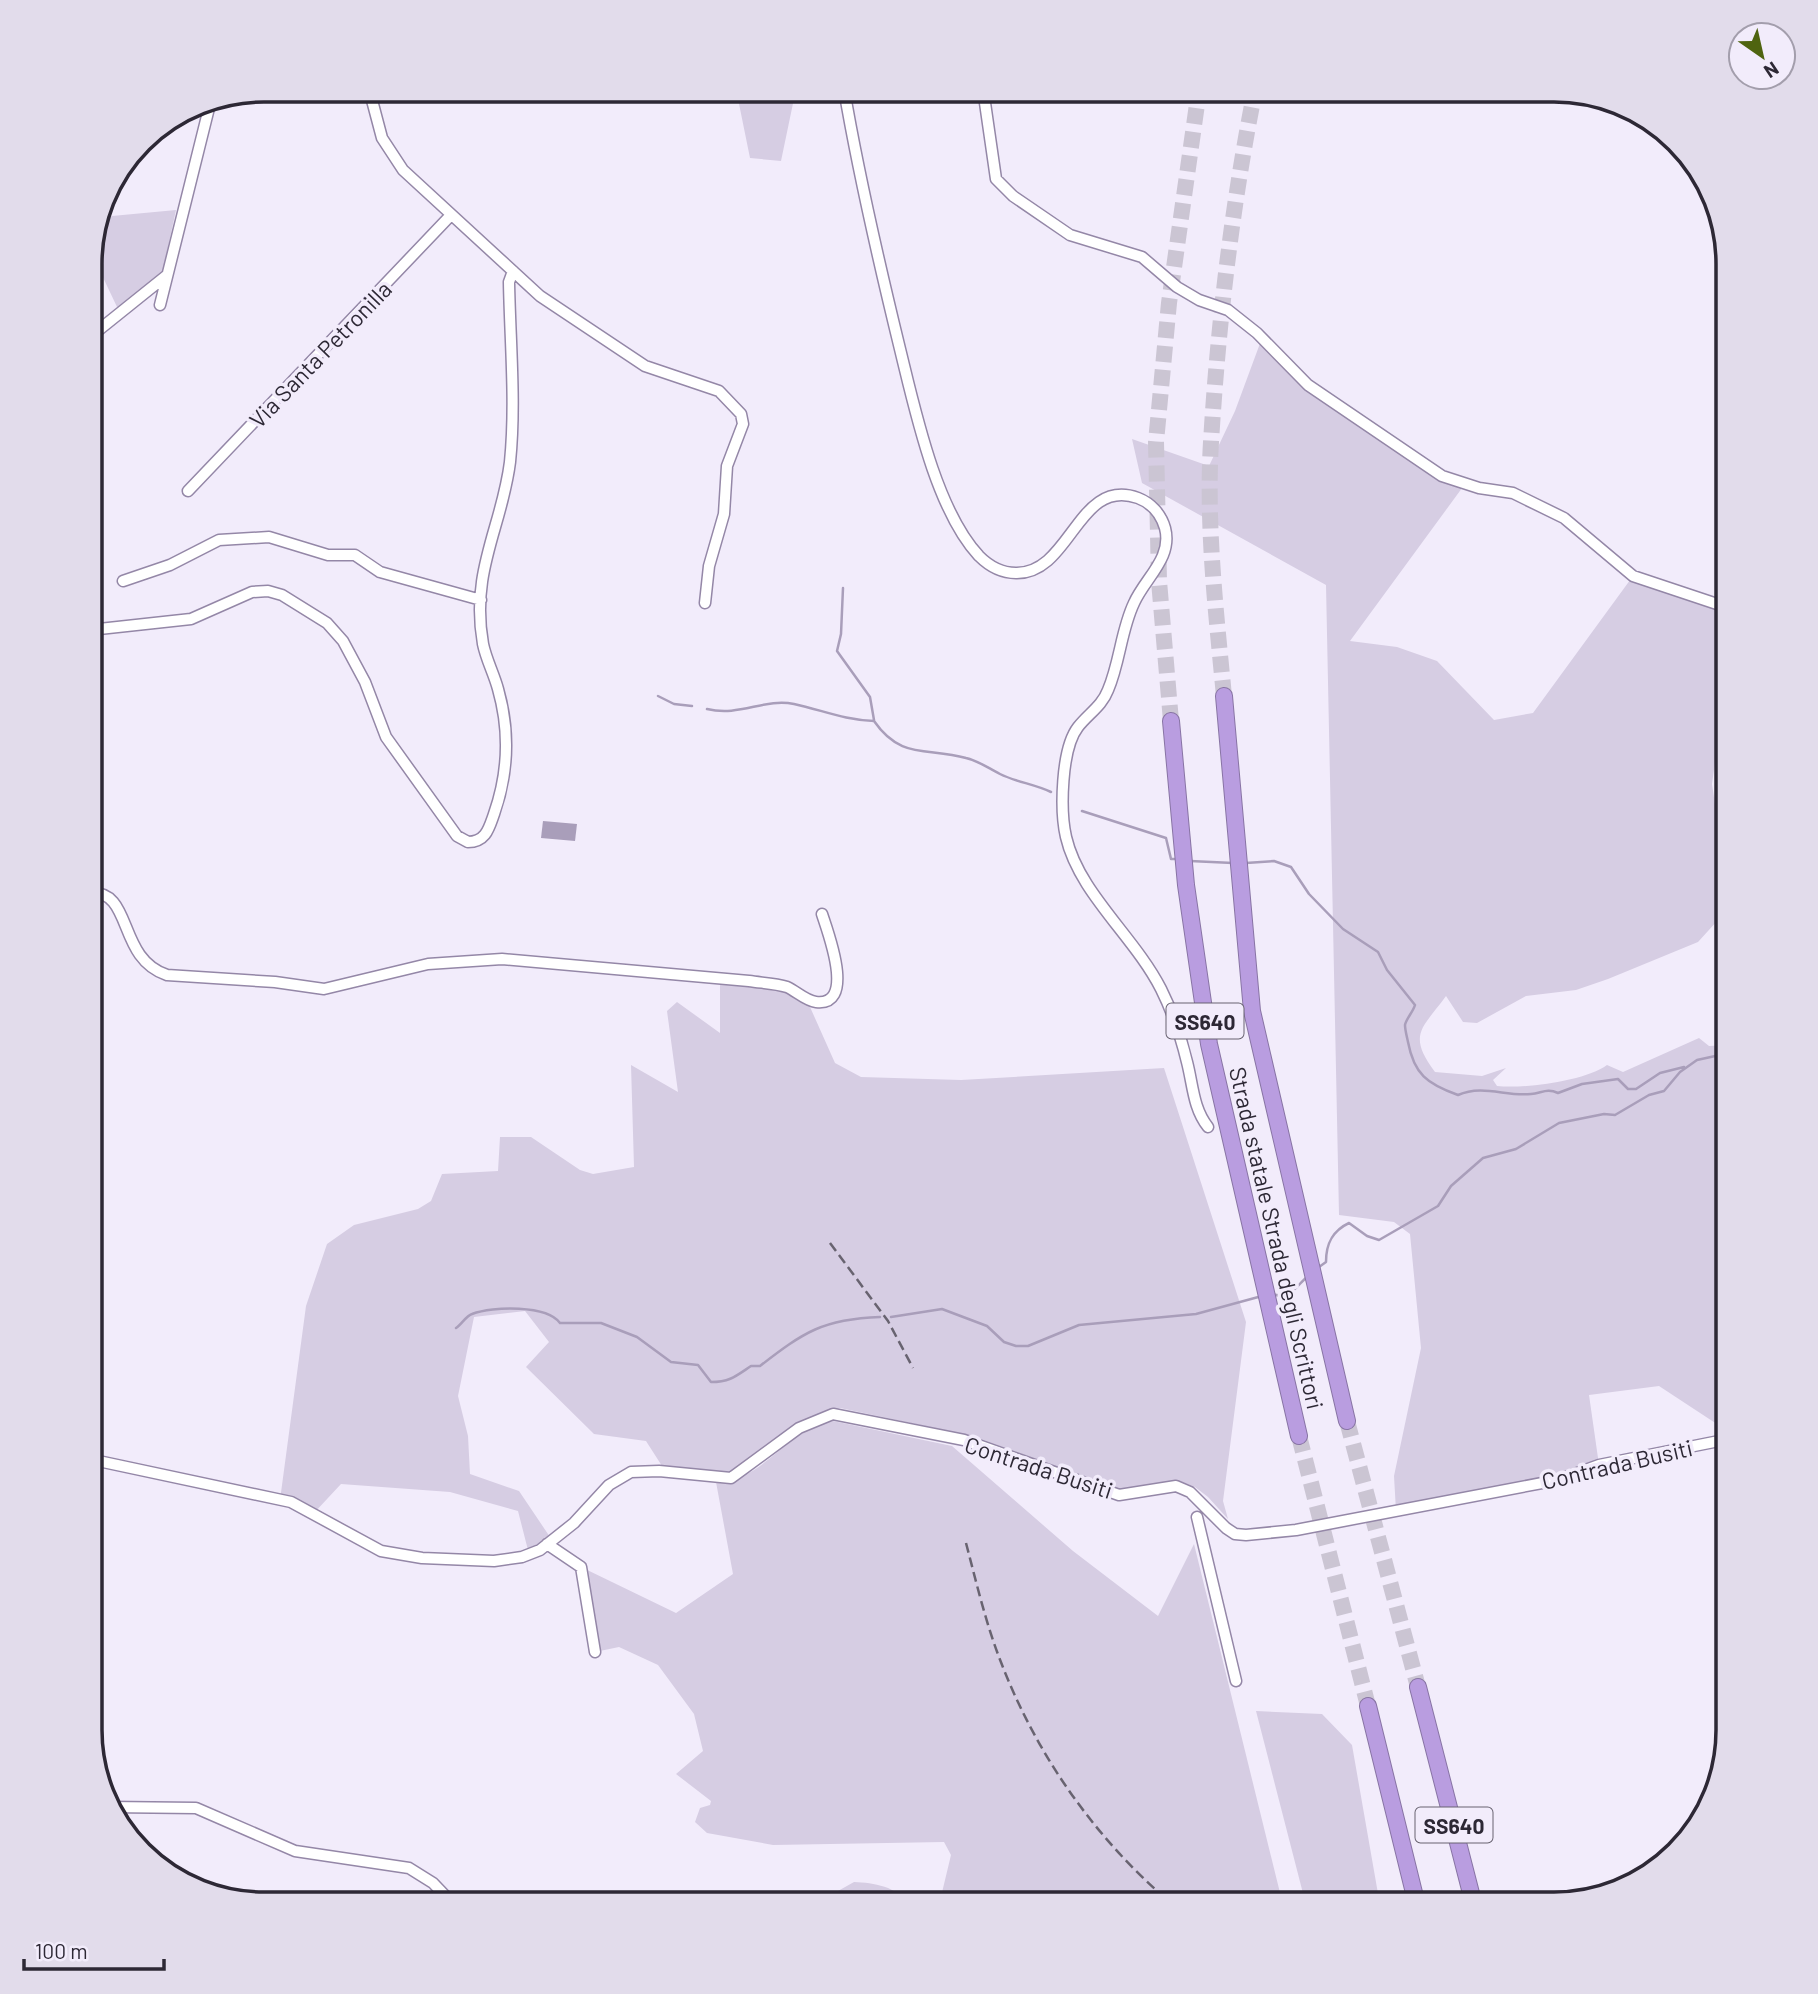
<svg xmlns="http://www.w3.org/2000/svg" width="1818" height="1994" font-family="Barlow,sans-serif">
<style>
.green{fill:#d6cde3}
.water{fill:#a99eba}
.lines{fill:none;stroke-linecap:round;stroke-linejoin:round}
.stream{stroke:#a99eba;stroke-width:2.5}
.highway-tunnel{stroke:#cbc5d3;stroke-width:16;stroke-dasharray:16 8;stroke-linecap:butt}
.minor-casing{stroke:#9487a7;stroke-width:13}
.highway-casing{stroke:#8874a4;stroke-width:18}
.minor{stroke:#fff;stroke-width:10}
.highway{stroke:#b99de0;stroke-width:16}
.rail{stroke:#686370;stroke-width:2.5;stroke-dasharray:10 5;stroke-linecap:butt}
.labels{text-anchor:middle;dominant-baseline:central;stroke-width:7;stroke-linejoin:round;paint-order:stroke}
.shield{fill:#f2ecfb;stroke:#686370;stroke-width:2}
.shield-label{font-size:21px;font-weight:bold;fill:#2d2835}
.street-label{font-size:23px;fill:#2d2835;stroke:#f2ecfb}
.rim{fill:none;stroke:#2d2835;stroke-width:3.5}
</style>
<rect width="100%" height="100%" fill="#f2ecfb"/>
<path class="green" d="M736,89h60l-15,72 -31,-3z
M176,210l-14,65 -44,34 -28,-59 7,-28 15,-6z
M1262,338l46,48 90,62 67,36 -115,157 47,6 40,14 57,59 39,-7 100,-137 96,32v52l-17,124 3,20 9,2 5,-37v153l-11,-2 -20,22 -90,37 -32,11 -50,6 -49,27 -14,-1 -17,-26c-24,33 -39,38 -11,76l47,4 24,-8 -13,12 4,6c28,3 88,-5 110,-21l16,7 76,-34 10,8 20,-1v387l-70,-46 -70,9 10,70 -203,46 -2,-35 27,-128 -11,-114 -16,-12 -55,-7 -13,-630 -184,-102 -10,-44 77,27 26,-55z
M720,979l29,2 57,17 29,65 26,14 100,3 203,-12 82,254 -23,179 5,18 -20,-22 -13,-10 -15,-6 -63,8 -144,-53 -133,-28 -32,10 -78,54 -68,-6 -16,-25 -52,-7 -68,-67 23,-25 -24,-31 -51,6 -16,79 10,40 2,38 49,17 33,49 -23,14 -11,-43 -68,-19 -109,-8 -27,29 -34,-13 26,-194 21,-62 27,-19 64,-16 13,-8 11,-27 56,-3 2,-34h31l49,33 13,4 41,-7 -3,-102 47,27 -11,-81 10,-9 43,31z
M833,1421l119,25 121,105 85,65 36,-72 89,361h-344l12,-50 -7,-13 -171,3 -66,-12 -12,-11 5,-14 10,-3 1,-4 -35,-27 27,-23 -9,-37 -36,-49 -39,-18 -24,5 -14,-85 95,46 57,-39 -17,-92c51,-2 67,-52 117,-61z
M1256,1711l66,3 30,31 28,160h-74z
M854,1882c20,1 43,4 55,23h-96z"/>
<path class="water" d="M543,821l34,3 -2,17 -34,-3z"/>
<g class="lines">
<path class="stream" d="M843,588l-2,46 -4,17 33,46 4,23
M658,696l16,8 18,2
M707,709c33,8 57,-11 87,-5 28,6 50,16 80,17 27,39 53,26 92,37 13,3 22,10 34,16 16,8 34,10 51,18
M1082,811l84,27 5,21h6
M1190,861l43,2
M1246,863l28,-2 17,6 18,27 34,35 35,23 9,18 28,35c-2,7 -9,14 -10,20 0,5 2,12 3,17 6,32 19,42 50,53 25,-11 48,2 73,-1 11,-1 16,-6 27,-1l24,-9 36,-5 10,10h8l24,-16 24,-6
M1319,1267l7,-5c0,-18 6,-31 23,-39l18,13 12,4 59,-34 13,-20 32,-28 33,-9 43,-26 45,-9 11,1 34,-20 15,-4 16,-19 17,-12 32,-7
M1272,1294c19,6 23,-7 36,-18
M891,1317l51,-8 45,17 17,16 12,4h12l51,-21 117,-11 66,-18
M456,1328c6,-4 10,-12 16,-14 21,-8 75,-9 88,9h41l36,14 34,25 27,3 13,17c19,0 25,-6 40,-16h9c44,-34 63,-47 120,-49"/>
<path class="highway-tunnel" d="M1224,696c-8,-84 -18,-170 -13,-254 7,-117 21,-238 44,-352
M1171,721l-12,-140 -3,-139 13,-139 30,-213
M1347,1421l71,266
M1299,1436l69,270"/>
<g class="minor-casing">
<path id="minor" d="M369,89l13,49 21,32 137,126 105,70 74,25 22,23 2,10 -16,42 -3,48 -15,52 -4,37
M844,89c15,88 35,174 56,260 15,61 36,161 79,207 10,10 23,17 37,17 55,1 62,-97 122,-75 13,5 23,16 27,30 8,30 -20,50 -31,75 -13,27 -14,59 -26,87 -6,16 -20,24 -30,37 -17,22 -18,84 -12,110 13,56 68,99 95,152 12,24 20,48 26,73 6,23 6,46 21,65
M983,89l13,90 17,17 57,39 72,22 35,30 22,13 29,10 29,23 51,52 134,91 37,12 34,5 51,25 69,58 96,32
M160,305l51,-205
M90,337l76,-61
M90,406l1,-1
M188,491l263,-276
M123,581l47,-16 49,-25 50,-3 59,18h27l25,17 101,28
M90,630l101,-11 61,-27 16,-1 14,4 45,28 16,18 22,41 21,55 71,99 11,6c18,0 21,-14 26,-28 14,-40 16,-83 4,-125 -4,-15 -12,-30 -15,-45 -13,-73 19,-117 27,-182 6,-59 0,-121 -1,-180l4,-11
M89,893c45,-4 27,65 78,82l108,7 49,7 104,-25 74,-5 247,22c12,2 26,2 38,6 9,4 19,14 29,15 41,5 11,-72 6,-88
M89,1459l202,43 90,49 41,7 72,3 28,-4 18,-7 34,-27 35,-38 22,-13 28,-1 72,7 68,-50 34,-14 131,26 155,55 57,-9 14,6 36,36 9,6 11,1 50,-5 262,-50 41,-15 130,-26
M1197,1517l39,164
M547,1544l34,23 14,85
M109,1807l87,1 99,43 114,17 24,15 21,22"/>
</g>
<g class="highway-casing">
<path id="highway" d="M1224,696l28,315 95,410
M1171,721l15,164 23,159 90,392
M1418,1687l56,218
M1368,1706l49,199"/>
</g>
<use href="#minor" class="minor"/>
<use href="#highway" class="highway"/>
<path class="rail" d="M830,1243l58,78 25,47
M966,1543c10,38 19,77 33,114 36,96 95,181 174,248"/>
</g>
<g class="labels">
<g class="shield">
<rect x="1166.5" y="1003.5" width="77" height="35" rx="5"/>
<rect x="1415.5" y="1807.5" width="77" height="35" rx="5"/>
</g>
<g class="shield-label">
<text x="1205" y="1021">SS640</text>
<text x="1454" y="1825">SS640</text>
</g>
<g class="street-label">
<text transform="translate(320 354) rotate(-46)">Via Santa Petronilla</text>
<text transform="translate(1277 1238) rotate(77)">Strada statale Strada degli Scrittori</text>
<text transform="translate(1617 1464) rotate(-13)">Contrada Busiti</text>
<text transform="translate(1039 1467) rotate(18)">Contrada Busiti</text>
</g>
</g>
<path d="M0 0H1818V1994H0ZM264 102H1554A162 162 0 0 1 1716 264V1730A162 162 0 0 1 1554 1892H264A162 162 0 0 1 102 1730V264A162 162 0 0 1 264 102Z" fill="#e2dceb" fill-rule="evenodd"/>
<path class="rim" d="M264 102H1554A162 162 0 0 1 1716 264V1730A162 162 0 0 1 1554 1892H264A162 162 0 0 1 102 1730V264A162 162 0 0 1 264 102Z"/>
<g transform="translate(1762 56) rotate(146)"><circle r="33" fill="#f2ecfb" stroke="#a39eac" stroke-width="2"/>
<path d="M0-5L12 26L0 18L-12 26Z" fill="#4f6410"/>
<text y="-10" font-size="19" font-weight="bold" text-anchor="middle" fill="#2d2835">N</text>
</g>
<path d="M24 1959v10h140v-10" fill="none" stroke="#2d2835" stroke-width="3.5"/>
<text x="35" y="1959" font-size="21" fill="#2d2835" stroke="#f2ecfb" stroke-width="5" paint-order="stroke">100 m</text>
</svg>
